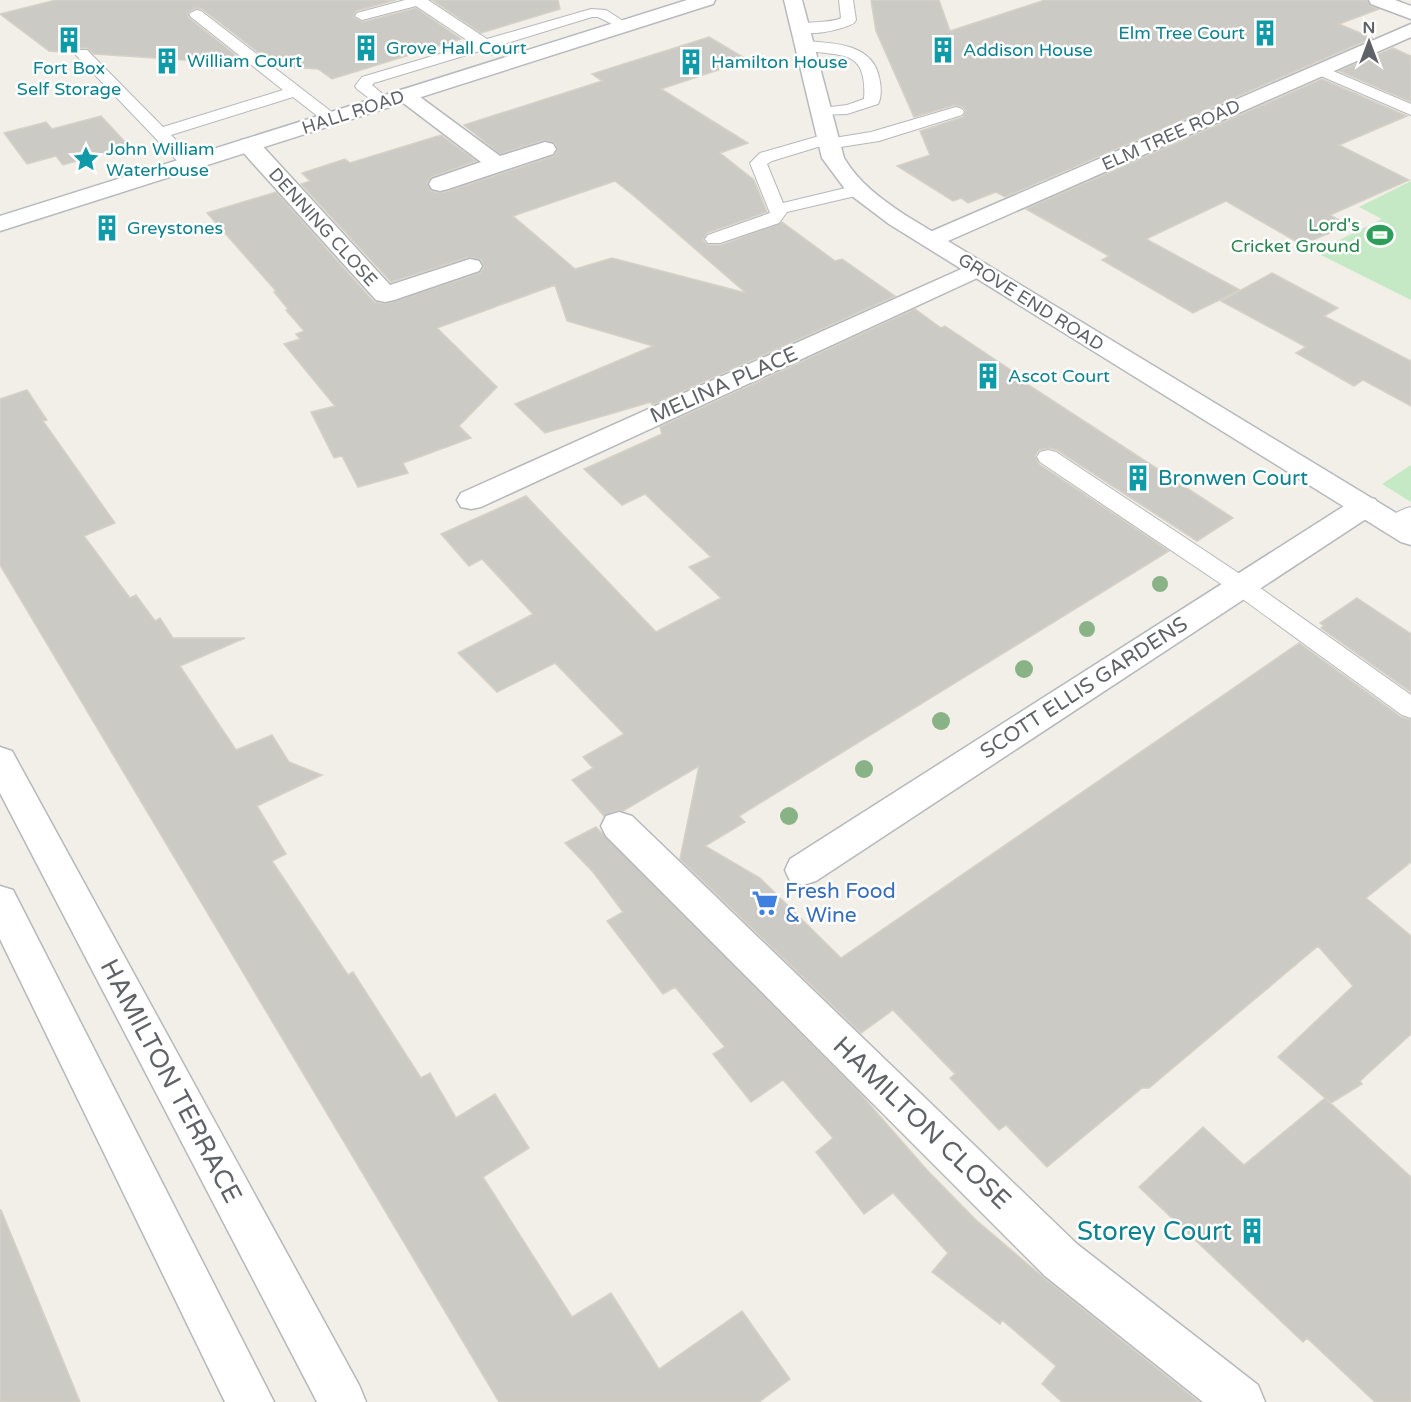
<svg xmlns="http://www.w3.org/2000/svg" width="1411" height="1402" font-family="'Varela Round',sans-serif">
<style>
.green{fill:#c5e8c5}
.building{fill:#cccac5;stroke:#d6d1c6;stroke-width:1.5;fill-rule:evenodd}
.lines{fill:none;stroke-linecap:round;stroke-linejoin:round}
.lane-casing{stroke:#b5b8bc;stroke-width:2}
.street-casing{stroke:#b5b8bc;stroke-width:3}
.secondary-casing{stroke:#b6babf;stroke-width:3}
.lane{fill:#fff;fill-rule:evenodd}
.street{fill:#fff;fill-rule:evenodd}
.secondary{fill:#fff;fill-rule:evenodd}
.tree{fill:#89b387}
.labels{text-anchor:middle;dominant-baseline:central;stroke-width:5;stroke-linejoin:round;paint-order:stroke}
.far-culture-label{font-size:18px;fill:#0d838f;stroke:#fff;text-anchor:start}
.far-street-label{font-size:18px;fill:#5f6368;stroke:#fff}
.far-leisure-label{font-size:18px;fill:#27864d;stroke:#fff;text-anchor:end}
.street-label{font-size:21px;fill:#5f6368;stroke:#fff}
.culture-label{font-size:21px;fill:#0d838f;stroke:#fff;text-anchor:start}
.shop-label{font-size:21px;fill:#366cbe;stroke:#fff;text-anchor:start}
.near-street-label{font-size:26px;fill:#5f6368;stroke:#fff}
.near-culture-label{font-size:26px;fill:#0d838f;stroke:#fff;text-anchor:end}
</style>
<rect width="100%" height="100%" fill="#f1efe8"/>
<path class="green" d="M1411,181v119l-96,-48 67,-33 -23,-12z
M1411,465v37l-29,-18z"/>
<path class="building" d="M56,0h340l-40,11 -3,6 10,5 53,-14 45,31 -129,40 -14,-10 -42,-3 -74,-57 -6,-1 -9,5 2,5 58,46 -153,-10 -7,-6h-10l-5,5 -23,-2 -49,-37z
M432,0h126l2,9 -79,24z
M871,0h68l11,31 95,-31h322l3,6 9,3 -40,15 33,14 -367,159 -9,-5 -28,11 -7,-5 -8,3 -56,-35 33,-11 -10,-24 43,-14 3,-6 -3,-4 -8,-2 -41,12 -38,-86z
M709,37l39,23 -87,29 87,54 -28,10 34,27 13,32 -60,21 -4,7 5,5h13l61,-23 53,39 7,-2 53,37 -243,109 -1,-3 -106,31 -30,-29 138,-58 -86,-25 -12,-36 -118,43 60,59 -38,39 12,12 -68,25 5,10 -50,14 -16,-31 -8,2 -23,-46 24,-6 -51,-62 16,-5 -4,-5 8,-3 -18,-21 2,-1 -14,-17 2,-1 -69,-78 69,-21 98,110 11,2 95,-31 4,-6 -3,-7 -12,-3 -78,25 -90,-98 9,-3 -8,-8 43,-14 5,4 91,-28 35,26 -45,16 -4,6 4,8 8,2 10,-2 105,-35 4,-6 -3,-7 -11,-3 -44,14 -36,-29 138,-44 -10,-7zM615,181l19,15 112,97 -134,-35 -37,11 -62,-53z
M1393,48l18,8v46l-72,-31z
M1322,79l85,37 -68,29 70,35 -79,35 18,10 -46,20 -76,-44 -80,38 94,51 -47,23 -91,-53 7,-4 -83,-47z
M101,116l28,30 -66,19 -7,-9 -29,8 -23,-31 42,-11 6,7z
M1272,273l66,35 -14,8 87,45v45l-48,-26 -9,6 -58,-33 10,-6 -85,-46z
M915,309l26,19 4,-2 82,55 -3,1 209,136 -36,23 -140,-91 -8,-2 -10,2 -4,6 4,8 130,87 -430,265 6,6 -40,24 55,32 81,80 458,-315 102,74 10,3v142l-45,36 45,38v98l-51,47 2,3 -31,19 -53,-46 75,-71 -35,-40 -169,142h-7l-95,79 -41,-42 -7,5 -49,-52 5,-4 -62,-64 -32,23 -181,-174 19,-93 -76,45 -5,-1 -14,6 -32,-36 21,-12 -10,-11 41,-23 -69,-71 -58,29 -39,-39 75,-39 -51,-55 -13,7 -28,-32 85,-38 130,136 65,-34 -32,-31 22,-10 -66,-63 -23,11 -38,-36 78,-35 -2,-7z
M27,390l20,30 -4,1 72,102 -31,13 46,62 6,-3 19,26 5,-3 13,20h72l-65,28 56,84 36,-15 17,27 33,13 -65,31 29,48 -14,7 76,114 5,-3 68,106 9,-5 26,45 39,-24 34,54 -46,29 89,140 39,-24 48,76 83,-58 48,68 -31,23h-260l-499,-837v-166z
M1357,598l54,36v58l-90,-64 3,-2 -4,-3z
M596,827l261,263 70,80 49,50 68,58 155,124h-137l-20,-18 14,-18 -54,-46 -2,4 -68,-52 16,-19 -55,-60 -29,21 -48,-62 17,-14 -50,-58 -32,22 -38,-48 12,-7 -50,-60 -12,7 -56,-73 16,-9 -30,-40 -28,-29z
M1325,1098l86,79v225h-36l-68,-64 -4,4 -164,-155 64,-60 41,38z
M0,1210h1l79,192h-80z"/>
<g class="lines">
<g class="lane-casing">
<path id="lane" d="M405,0h23l59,39 104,-30 15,1 25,16 -7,4 -26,-13h-6l-95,29 4,4 -3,3 -5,2 -10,-5 -109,33 -2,2 20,17 -8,5 -6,-2 -21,-16 -2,-3 7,-9 111,-33 -57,-38 -54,14 -7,-4 2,-3z
M839,0h14l3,20 -2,3c-12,7 -51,16 -61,5 8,-9 34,-3 48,-10z
M196,10l5,1 136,105 2,3 -2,3h-12l-32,-25 -122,38 28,29 -3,4h-12l-110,-115 3,-3h10l76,77 120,-37 -92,-73 -2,-3z
M805,41c27,2 67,2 74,36 2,8 3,20 -1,27l-31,10 -33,1 -2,-3 2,-3 33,-4 17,-6c4,-54 -27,-41 -64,-50l-3,-3 3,-3z
M1319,65l92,39v11l-97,-42 -3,-3z
M956,107l6,2 2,3 -2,3 -83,26 -51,8 -7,-3 -49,15 -5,3 16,39 75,-18 6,1 3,4 -3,4 -77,18 -8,11 -59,20h-12l-3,-4 3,-4 62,-22 -20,-50 10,-10 66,-19 8,4 37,-6z
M1048,450l8,2 193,128 162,115v23l-9,-3 -169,-123 -193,-130 -3,-5 3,-5z
M1411,507v18l-16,8 -8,-3 -3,-5c5,-9 17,-16 27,-18z"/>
</g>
<g class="street-casing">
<path id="street" d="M1369,0h26l16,6v13l-40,-15z
M1411,24v13l-472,208 -8,2 -8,-2 -4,-5 4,-5z
M405,89l7,2 88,65 45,-14 8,2 3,5 -3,5 -105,35 -8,2 -8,-2 -3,-5 3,-5 49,-17 -83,-63 -3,-4 3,-4z
M249,139l8,1 133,145 80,-26 9,2 3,5 -3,5 -85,29 -9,2 -9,-2 -135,-150 -3,-5 3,-5z
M977,262l9,2 3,5 -3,5 -505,233 -10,2 -10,-2 -4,-7 4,-7z
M1365,497l10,2 5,7 -5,7 -559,368 -13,4 -13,-4 -5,-11 5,-11 565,-360z
M0,747l12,4 347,634 7,17h-49l-317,-609z
M619,812l13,4 445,428 181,141 7,17h-62l-158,-126 -439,-440 -5,-10 5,-10z
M0,886l13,4 261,512h-49l-225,-463z"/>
</g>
<g class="secondary-casing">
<path id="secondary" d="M687,0h28l-2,4 -713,227v-15z
M784,0h18l42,158c15,25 37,41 61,57l506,307v23l-10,-3 -512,-318 -41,-31 -26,-35z"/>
</g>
<use href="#lane" class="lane"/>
<use href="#street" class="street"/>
<use href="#secondary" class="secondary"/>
</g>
<g class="tree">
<circle cx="1160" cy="584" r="8"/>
<circle cx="1087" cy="629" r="8"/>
<circle cx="1024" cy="669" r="9"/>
<circle cx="941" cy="721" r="9"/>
<circle cx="864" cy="769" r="9"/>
<circle cx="789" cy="816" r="9"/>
</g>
<defs>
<g id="building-bare" transform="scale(2.07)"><path d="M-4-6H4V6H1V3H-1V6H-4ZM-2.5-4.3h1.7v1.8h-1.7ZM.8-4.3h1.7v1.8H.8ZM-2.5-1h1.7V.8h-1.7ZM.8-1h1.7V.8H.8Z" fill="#0f9aa8" stroke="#fff" stroke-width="2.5" paint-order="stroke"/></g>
<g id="sight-bare" transform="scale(2.07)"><path d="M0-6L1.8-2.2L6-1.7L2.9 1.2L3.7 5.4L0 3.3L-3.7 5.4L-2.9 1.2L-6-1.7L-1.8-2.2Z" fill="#0f9aa8" stroke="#fff" stroke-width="2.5" paint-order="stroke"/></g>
<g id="stadium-bare" transform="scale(2.07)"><path d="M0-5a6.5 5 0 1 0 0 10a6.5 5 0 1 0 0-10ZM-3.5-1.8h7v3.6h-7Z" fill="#2e9e5b" stroke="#fff" stroke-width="2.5" paint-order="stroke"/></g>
<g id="supermarket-bare" transform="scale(2.07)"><path d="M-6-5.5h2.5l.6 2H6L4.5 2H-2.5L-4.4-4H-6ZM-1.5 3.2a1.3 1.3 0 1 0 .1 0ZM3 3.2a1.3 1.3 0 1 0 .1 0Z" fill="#3f7fe0" stroke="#fff" stroke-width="2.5" paint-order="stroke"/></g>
</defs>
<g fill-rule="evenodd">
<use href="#building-bare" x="1265" y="33"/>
<use href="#building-bare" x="69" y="40"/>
<use href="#building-bare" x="366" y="48"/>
<use href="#building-bare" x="943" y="50"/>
<use href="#building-bare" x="167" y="61"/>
<use href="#building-bare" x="691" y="62"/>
<use href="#sight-bare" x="86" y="159"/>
<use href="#building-bare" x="107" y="228"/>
<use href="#stadium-bare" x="1380" y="235"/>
<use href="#building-bare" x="988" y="376"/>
<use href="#building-bare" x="1138" y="478"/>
<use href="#supermarket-bare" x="765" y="903"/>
<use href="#building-bare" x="1252" y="1231"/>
</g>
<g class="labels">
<g class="far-culture-label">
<text x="1245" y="33" text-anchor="end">Elm Tree Court</text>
<text x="386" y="48">Grove Hall Court</text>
<text x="963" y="50">Addison House</text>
<text x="187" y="61">William Court</text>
<text x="711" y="62">Hamilton House</text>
<text x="69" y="68" text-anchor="middle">Fort Box<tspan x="69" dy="21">Self Storage</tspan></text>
<text x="106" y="149">John William<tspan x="106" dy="21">Waterhouse</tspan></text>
<text x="127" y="228">Greystones</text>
<text x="1008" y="376">Ascot Court</text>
</g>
<g class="far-street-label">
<text transform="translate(353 112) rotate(-18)">HALL ROAD</text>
<text transform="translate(1171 135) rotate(-24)">ELM TREE ROAD</text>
<text transform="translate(323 227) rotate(48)">DENNING CLOSE</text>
<text transform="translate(1031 302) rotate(32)">GROVE END ROAD</text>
</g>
<g class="far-leisure-label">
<text x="1360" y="225">Lord's<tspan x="1360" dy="21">Cricket Ground</tspan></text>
</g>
<g class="street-label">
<text transform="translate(724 385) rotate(-24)">MELINA PLACE</text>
<text transform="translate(1084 688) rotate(-33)">SCOTT ELLIS GARDENS</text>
</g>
<g class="culture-label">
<text x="1158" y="478">Bronwen Court</text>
</g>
<g class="shop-label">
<text x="785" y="891">Fresh Food<tspan x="785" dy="24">&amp; Wine</tspan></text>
</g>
<g class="near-street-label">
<text transform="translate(171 1081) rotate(62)">HAMILTON TERRACE</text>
<text transform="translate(922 1123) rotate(44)">HAMILTON CLOSE</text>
</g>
<g class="near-culture-label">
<text x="1232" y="1231">Storey Court</text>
</g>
</g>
<g transform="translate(1369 42)" stroke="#ffffff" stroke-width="4.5" paint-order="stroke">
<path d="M0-4.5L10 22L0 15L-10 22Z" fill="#5f6368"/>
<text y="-9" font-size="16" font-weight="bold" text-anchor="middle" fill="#5f6368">N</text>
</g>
</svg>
